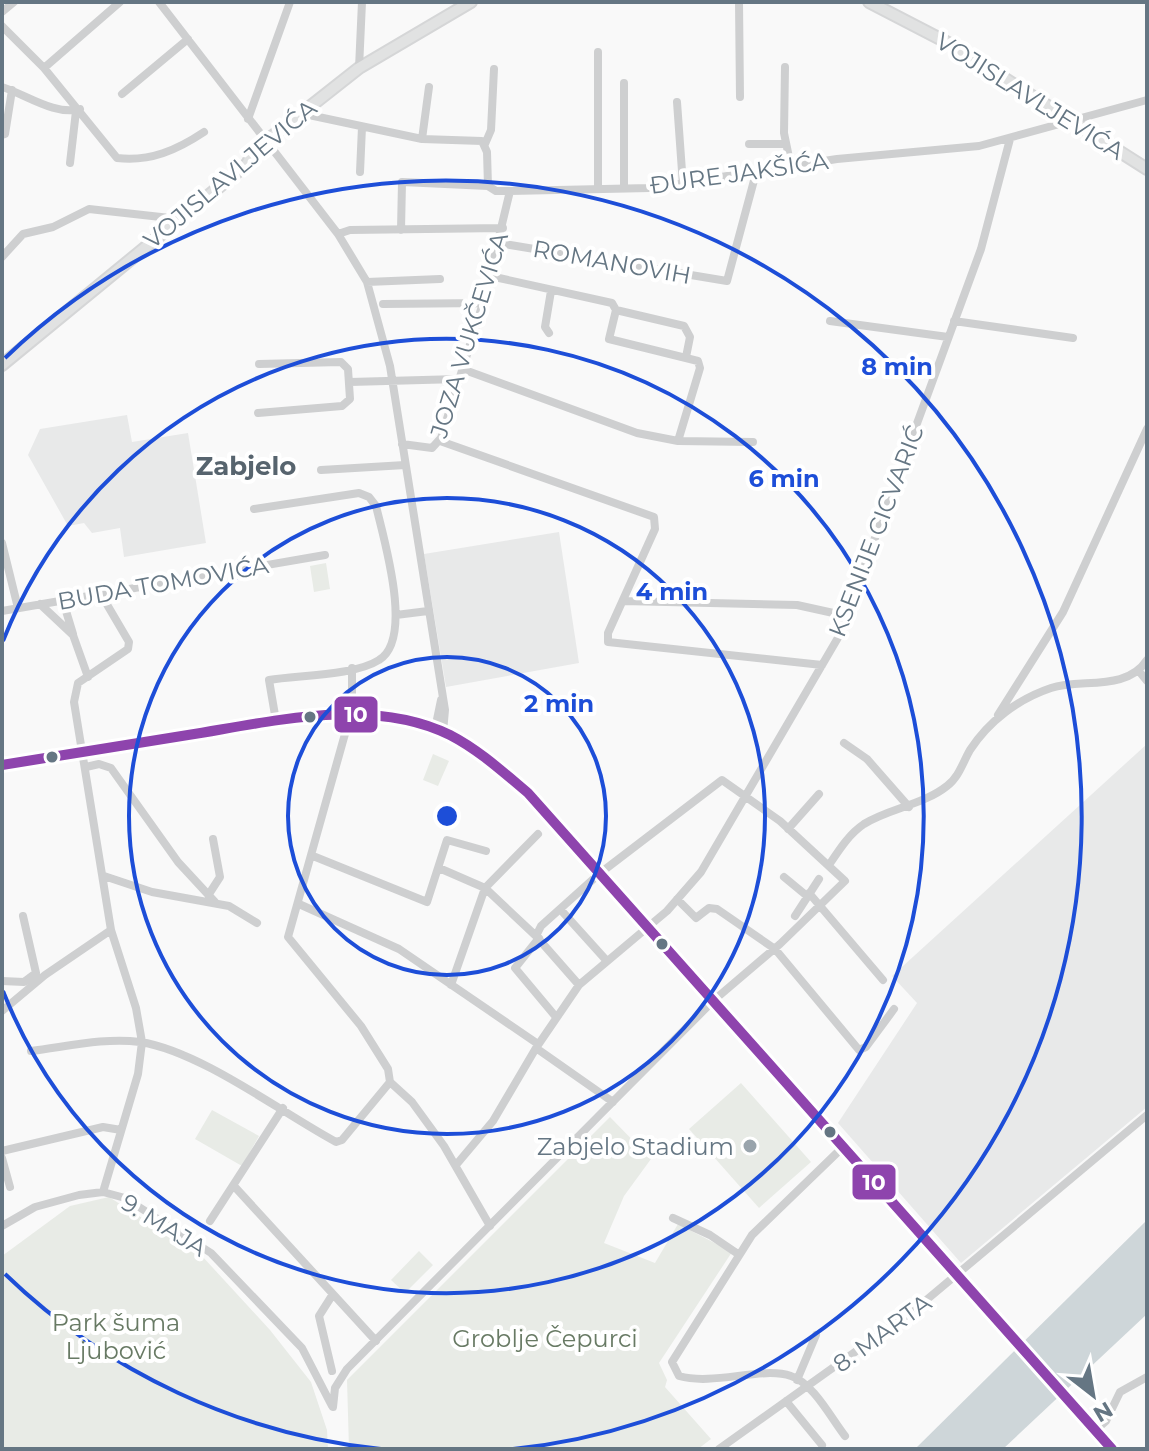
<svg xmlns="http://www.w3.org/2000/svg" width="1149" height="1451" font-family="Montserrat,sans-serif">
<style>
.built{fill:#e8e9e9}
.green{fill:#e8ebe6}
.water{fill:#ced6d9}
.lines{fill:none;stroke-linecap:round;stroke-linejoin:round}
.major-casing{stroke:#d5d6d7;stroke-width:14}
.minor{stroke:#cecfd0;stroke-width:8}
.major{stroke:#e1e2e2;stroke-width:10}
.bus-1-casing{stroke:#fff;stroke-width:16}
.bus-1{stroke:#8e44ad;stroke-width:10}
.ring{fill:none;stroke:#1d4ed8;stroke-width:4}
.bus-dot{fill:#657683;stroke:#fff;stroke-width:3}
.poi-dot{fill:#99a4ac;stroke:#fff;stroke-width:3}
.labels{text-anchor:middle;dominant-baseline:central;stroke-width:8;stroke-linejoin:round;paint-order:stroke}
.street-label{font-size:24px;fill:#657683;stroke:#fff}
.poi-label{font-size:24px;fill:#657683;stroke:#fff;text-anchor:end}
.park-label{font-size:24px;fill:#687a64;stroke:#fff}
.neighbourhood-label{font-size:26px;font-weight:bold;fill:#57646e;stroke:#fff}
.centre{fill:#1d4ed8;stroke:#fff;stroke-width:4}
.ring-label{font-size:24px;text-anchor:middle;font-weight:bold;fill:#1d4ed8;stroke:#fff;stroke-width:8;stroke-linejoin:round;paint-order:stroke}
.line-badge{stroke:#fff;stroke-width:3}
.badge-label{font-size:22px;text-anchor:middle;font-weight:bold;fill:#fff}
</style>
<rect width="100%" height="100%" fill="#f9f9f9"/>
<path class="built" d="M127,415l5,27 56,-9 18,110 -82,14 -4,-29 -28,5 -8,-10 -16,3 -40,-71 12,-26z
M559,532l20,131 -133,24 -22,-133z
M1147,744v363l-186,156 -123,-140 79,-120 -25,-27z"/>
<path class="green" d="M326,563l4,26 -16,3 -4,-26z
M433,754l16,7 -11,25 -15,-6z
M741,1083l70,79 -52,46 -70,-79z
M212,1110l47,26 -17,30 -47,-27z
M610,1117l41,42 -27,37 -20,47 51,20 23,-39 54,28 -73,111 8,17 -2,7 46,52 -13,10h-349l-2,-69z
M109,1197l93,59 68,74 41,52 16,48 1,19h-326v-193l68,-50z
M419,1251l14,14 -28,28 -14,-13z"/>
<path class="water" d="M1147,1220v94l-144,135h-88z"/>
<g class="lines">
<g class="major-casing">
<path id="major" d="M869,2l83,43 195,124
M2,365l245,-201 8,-14 104,-82 112,-66"/>
</g>
<path class="minor" d="M159,2l179,232 29,48 23,84 55,344 -2,22
M739,2l1,95
M2,12l12,-10
M2,26l42,42 73,90c33,4 60,-8 87,-26
M598,52v136
M785,67l-1,66 7,34
M44,68l76,-66
M359,68l3,-66
M2,87c23,7 53,29 78,22
M122,94l66,-55
M677,102l6,83
M303,111l6,4 113,24 60,2 5,11 1,34 8,5h14l140,-3 187,-29 142,-13 168,-46
M248,119l42,-117
M2,135l3,-1 7,-44
M422,139l7,-52
M485,144l6,-14 3,-61
M749,144h37
M70,163l6,-52
M360,172l2,-45
M624,187v-104
M401,230l1,-48 86,4
M338,234l12,-4 153,-2
M498,243l229,38 29,-108
M2,257l21,-23 30,-7 36,-18 90,10
M490,276l122,27 4,7 -7,29 89,22 2,7 -22,73
M367,282l73,-3
M383,304l100,-1
M616,310l68,16 6,11 -4,20
M830,321l118,16
M954,321l119,17
M549,333l-4,-6 6,-36
M462,369l175,64 41,8 75,1
M350,382l109,-3
M258,413l84,-7 8,-7 -2,-30 -7,-7 -82,2
M440,441l214,76 1,12 -47,104v9l214,23
M402,444l30,4 9,-10 42,-135 27,-112
M321,470l84,-5
M254,509l105,-16 10,4 7,9c8,34 38,133 3,154 -25,16 -81,15 -110,20l7,41
M2,543l16,65
M102,596l27,46 -1,7 -50,34 -4,19 37,228 25,78 6,34 -4,32 -35,118
M63,601l10,33
M623,601l174,4 50,11
M40,604l33,31 15,42
M2,611l323,-56
M396,615l32,-4
M352,668v41l-64,228 73,89 27,43 2,13 22,20 32,44 46,80
M1138,670l9,11
M998,715l65,-103 84,-183
M435,729l6,-29
M844,743l23,16 42,48
M2,765l294,-47 54,-4 36,3 62,17 35,21 45,38 584,656
M86,767l13,-3 12,4 67,94 37,40
M788,829l31,-35
M313,856l114,46 20,-62 39,11
M829,865c10,-15 20,-31 35,-41 26,-16 59,-19 83,-38 12,-9 16,-24 23,-36 19,-29 48,-51 81,-62 30,-10 75,4 96,-28
M439,868l46,20 51,48 43,49
M104,876l48,16 77,14 28,17
M784,877l23,19
M809,893l74,87
M209,894l11,-17 -7,-38
M677,899l19,19 13,-10 8,1 58,40 84,101 7,-3 28,-38
M299,904l100,45 139,95
M560,909l46,51
M795,916l24,-37
M539,938l-24,30 41,49
M2,981l22,1 12,-9 -13,-57
M451,985l34,-97 53,-54
M2,1011l43,-36 66,-45
M536,1048l77,54
M31,1051c34,-4 74,-14 109,-9 60,9 142,71 196,100l6,-2 48,-58
M843,1147l-91,88 -80,127 7,14c35,10 83,-10 112,0 22,7 40,42 54,60
M2,1151l101,-24 18,3
M2,1158l8,29
M456,1165l37,-44 43,-73 43,-63 88,-74 34,-39 138,-236 142,-387 29,-110
M234,1186l142,155
M673,1218l37,17 28,19
M210,1221l73,-113
M2,1226l33,-19 44,-12 24,-3 22,6 86,55 91,95 30,58
M332,1371l-13,-55 14,-22
M797,1380l19,-45
M786,1401l36,44
M333,1407l2,-19 12,-19 366,-368 67,-57 65,-63 -65,-60 -58,-41 -123,94 -58,52 -5,10
M1097,1429l9,-8 14,-29 27,-15
M719,1449l199,-142 229,-192"/>
<use href="#major" class="major"/>
<g class="bus-1-casing">
<path id="bus-1" d="M2,765c62,-10 124,-20 186,-30 82,-13 184,-39 262,0 29,15 53,37 78,58l584,656"/>
</g>
<use href="#bus-1" class="bus-1"/>
</g>
<g class="ring">
<circle cx="447" cy="816" r="159"/>
<circle cx="447" cy="816" r="318"/>
<path d="M3 641A477 477 0 1 1 3 991"/>
<path d="M381 1449A636 636 0 0 1 5 1274M5 358A636 636 0 1 1 513 1449"/>
</g>
<g class="bus-dot">
<circle cx="310" cy="717" r="7"/>
<circle cx="52" cy="757" r="7"/>
<circle cx="662" cy="944" r="7"/>
<circle cx="830" cy="1132" r="7"/>
</g>
<circle class="poi-dot" cx="750" cy="1146" r="8"/>
<g class="labels">
<g class="street-label">
<text transform="translate(1030 96) rotate(32)">VOJISLAVLJEVIĆA</text>
<text transform="translate(739 173) rotate(-8)">ĐURE JAKŠIĆA</text>
<text transform="translate(230 174) rotate(-40)">VOJISLAVLJEVIĆA</text>
<text transform="translate(612 262) rotate(10)">ROMANOVIH</text>
<text transform="translate(469 335) rotate(-73)">JOZA VUKČEVIĆA</text>
<text transform="translate(876 531) rotate(-69)">KSENIJE CICVARIĆ</text>
<text transform="translate(163 583) rotate(-10)">BUDA TOMOVIĆA</text>
<text transform="translate(164 1225) rotate(32)">9. MAJA</text>
<text transform="translate(882 1333) rotate(-36)">8. MARTA</text>
</g>
<g class="poi-label">
<text x="734" y="1146">Zabjelo Stadium</text>
</g>
<g class="park-label">
<text x="116" y="1322">Park šuma<tspan x="116" dy="28">Ljubović</tspan></text>
<text x="545" y="1338">Groblje Čepurci</text>
</g>
<g class="neighbourhood-label">
<text x="246" y="466">Zabjelo</text>
</g>
</g>
<circle cx="447" cy="816" r="12" class="centre"/>
<g class="ring-label">
<text x="897" y="375">8 min</text>
<text x="784" y="487">6 min</text>
<text x="672" y="600">4 min</text>
<text x="559" y="712">2 min</text>
</g>
<g class="line-badge">
<rect x="333" y="695" width="46" height="39" rx="8" fill="#8e44ad"/>
<rect x="851" y="1163" width="46" height="38" rx="8" fill="#8e44ad"/>
</g>
<g class="badge-label">
<text x="356" y="722">10</text>
<text x="874" y="1190">10</text>
</g>
<rect width="1149" height="1451" fill="none" stroke="#657683" stroke-width="8"/>
<g transform="translate(1093 1395) rotate(149)" stroke="#ffffff" stroke-width="6" paint-order="stroke">
<path d="M0-6L14 30L0 20L-14 30Z" fill="#657683"/>
<text y="-12" font-size="22" font-weight="bold" text-anchor="middle" fill="#657683">N</text>
</g>
</svg>
